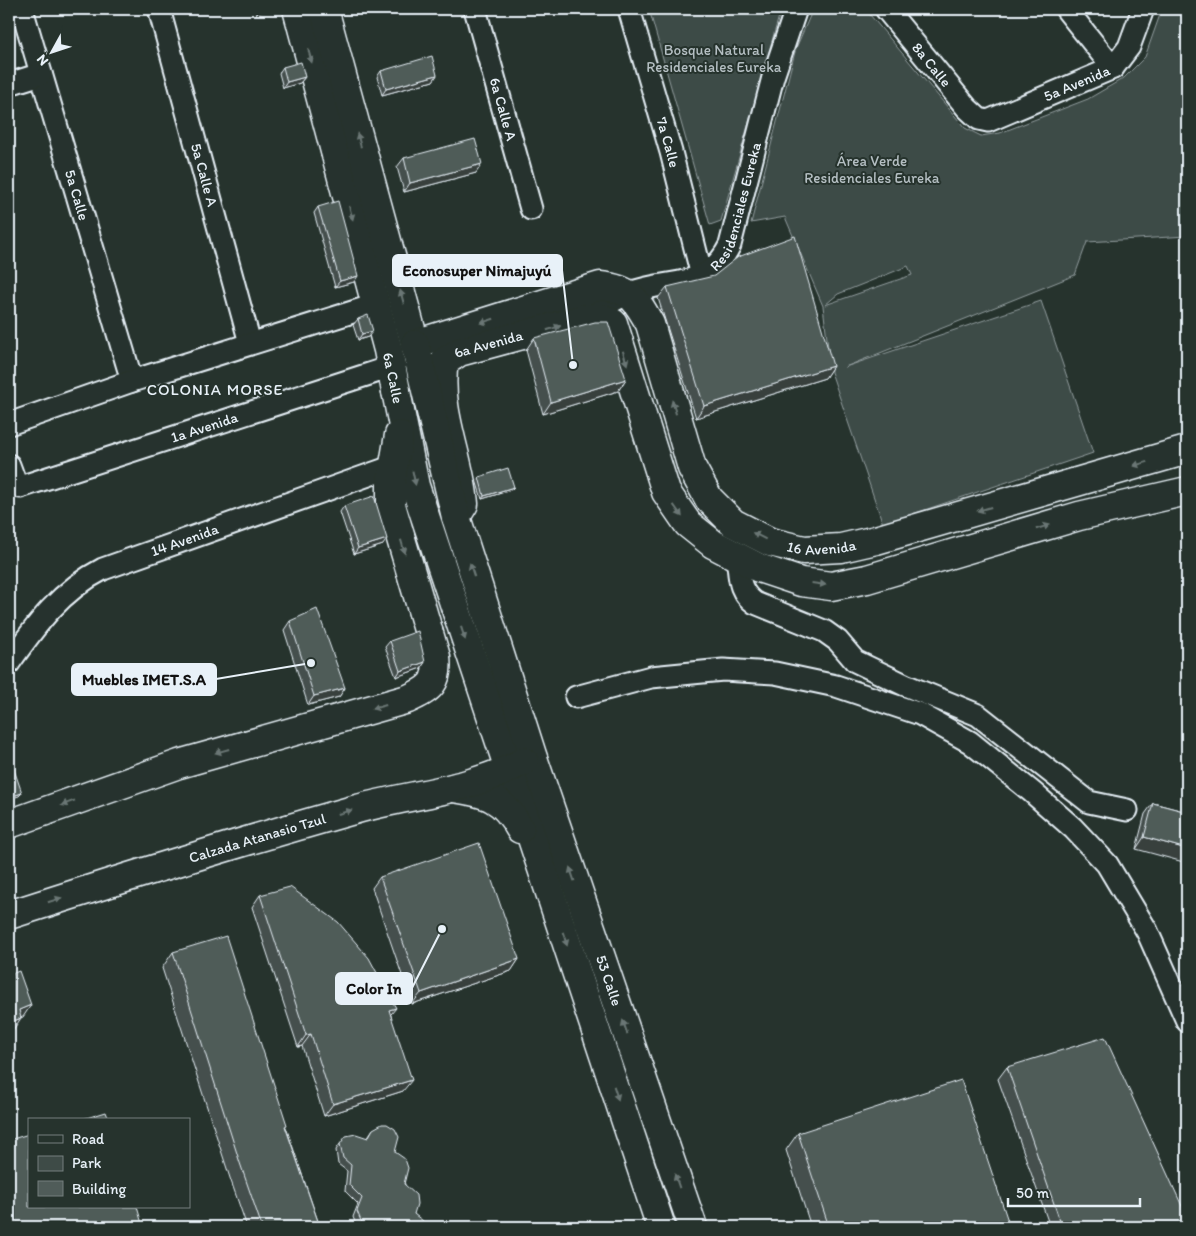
<svg xmlns="http://www.w3.org/2000/svg" width="1196" height="1236" font-family="Itim,sans-serif">
<style>
.green{fill:#3e4b47;stroke:#939ea0;fill-rule:evenodd}
.lines{fill:none;stroke-linecap:round;stroke-linejoin:round}
.street-casing{stroke:#e8f1f8;stroke-width:25}
.secondary-casing{stroke:#e8f1f8;stroke-width:31}
.primary-casing{stroke:#e8f1f8;stroke-width:31}
.street{stroke:#26332d;stroke-width:21}
.secondary{stroke:#26332d;stroke-width:28}
.primary{stroke:#26332d;stroke-width:28}
.wall{fill:#454f4d;stroke:#e8f1f8}
.shaded-wall{fill:#38403e;stroke:#e8f1f8}
.building{fill:#505c59;stroke:#e8f1f8}
.oneway{fill:#6a7674}
.labels{text-anchor:middle;dominant-baseline:central;stroke-width:4;stroke-linejoin:round;paint-order:stroke}
.park-label{font-size:15px;fill:#b5bfc3;stroke:#26332d}
.street-label{font-size:15px;fill:#e8f1f8;stroke:#26332d}
.neighbourhood-label{font-size:16px;letter-spacing:1px;fill:#e8f1f8;stroke:#26332d}
.leader{fill:none;stroke:#e8f1f8;stroke-width:2}
.callout-dot{fill:#e8f1f8;stroke:#26332d;stroke-width:2}
.callout{fill:#e8f1f8;stroke:#e8f1f8;stroke-width:2}
.callout-label{font-size:16px;text-anchor:middle;font-weight:bold;fill:#111}
</style>
<rect width="100%" height="100%" fill="#26332d"/>
<filter id="ink" filterUnits="userSpaceOnUse"><feTurbulence type="fractalNoise" baseFrequency=".02" numOctaves="2"/><feDisplacementMap in="SourceGraphic" scale="10" xChannelSelector="R" yChannelSelector="G"/><feConvolveMatrix kernelMatrix="1 2 1 2 8 2 1 2 1" color-interpolation-filters="sRGB"/></filter>
<g filter="url(#ink)">
<path class="green" d="M649,9h132l-60,212 -11,4z
M813,9h52l100,119 16,8 19,-3 88,-34 36,-21 21,-21 17,-48h25v227l-100,6 -12,33 -230,92 196,-66 52,152 -210,71 -52,-152 -8,-66 -38,-89 -34,6 45,-175zM908,266l4,9 -87,30 13,-11z"/>
<g class="lines">
<g class="street-casing">
<g id="street">
<path id="s1" d="M22,9l110,372"/>
<path id="s2" d="M159,9l91,334"/>
<path id="s3" d="M475,9l56,200"/>
<path id="s4" d="M629,9l42,143 31,124"/>
<path id="s5" d="M886,9l81,99 12,11 9,2 125,-53 16,-21 14,-38"/>
<path d="M1066,9l47,59"/>
<path d="M9,84l32,-10"/>
<path id="s6" d="M585,318c14,-8 29,-19 45,-25 41,-16 77,-1 100,-48l43,-168 23,-68"/>
<path d="M9,424l123,-43 243,-76"/>
<path id="s7" d="M9,465l7,19 4,3 371,-120"/>
<path d="M737,556c3,21 0,34 18,47l69,28 14,10 17,20 50,24 73,30 111,87 38,8"/>
<path id="s8" d="M9,663c27,-38 51,-72 94,-94l291,-103"/>
<path d="M576,697l75,-20 72,-7 52,3 61,13 84,28 50,28 62,50 41,36 34,36 40,67 40,90"/>
</g>
</g>
<g class="secondary-casing">
<g id="secondary">
<path d="M297,9l91,341 8,41"/>
<path d="M324,9l91,335"/>
<path id="s9" d="M415,344l185,-58c31,3 36,13 50,38l42,144 17,31 24,24 37,19 34,8 37,-2 35,-8 311,-90"/>
<path id="s10" d="M456,517l8,-13c-4,-47 -28,-94 -20,-142l15,-10 126,-34h18l10,5 53,169 22,32 25,20 46,24 42,14 30,4 36,-7 212,-63 108,-25"/>
</g>
</g>
<g class="primary-casing">
<g id="primary">
<path id="s11" d="M415,344l41,173 76,238 161,472"/>
<path d="M396,391l19,95 246,741"/>
<path d="M453,788c34,5 50,9 67,41"/>
<path d="M9,824l170,-60 229,-65c22,-10 31,-16 28,-42l-45,-152v-23l8,-47"/>
<path id="s12" d="M9,915c115,-37 231,-73 348,-106 55,-15 117,-19 167,-48"/>
</g>
</g>
<use href="#street" class="street"/>
<use href="#secondary" class="secondary"/>
<use href="#primary" class="primary"/>
</g>
<path class="wall" d="M254,9h18l-16,4z
M283,67l22,10 -5,6 -17,5 -4,-15z
M381,71l56,4 -4,6 -51,14 -5,-18z
M404,158l72,15 -72,19 -7,-25z
M318,207l36,75 -19,5 -21,-74z
M667,287l166,79 -8,12 -129,40 -38,-120z
M358,319l10,18 -10,3 -5,-15z
M534,338l92,41 -8,12 -75,23 -17,-64z
M479,477l32,13 -29,9 -6,-19z
M344,506l39,39 -29,9 -14,-42z
M290,621l55,67 -6,9 -31,8 -24,-75z
M390,641l35,21 -4,6 -25,9 -11,-30z
M1153,803l34,9 -51,37 9,-35z
M380,877l139,82 -8,12 -99,33 -40,-116z
M260,895l131,120 12,76 -79,25 -22,-70 -4,1 -46,-140z
M173,952l113,175 34,100h-73l-17,-49 -68,-210z
M1007,1067l180,160h-137l-52,-148z
M373,1129l22,23 19,62 12,13h-69l-4,-10 5,-13 -13,-13 2,-20 -9,-7 -2,-14 4,-6 27,-6z
M798,1133l212,94h-199l-25,-77z"/>
<path class="shaded-wall" d="M259,9h13l-16,4z
M437,75l-4,6 -51,14 4,-6z
M305,77l-5,6 -17,5 4,-6z
M482,164l-6,9 -72,19 6,-9z
M358,276l-4,6 -19,5 5,-6z
M373,331l-5,6 -10,3 4,-6z
M833,366l-8,12 -129,40 8,-12z
M626,379l-8,12 -75,23 8,-12z
M514,487l-3,3 -29,9 2,-3z
M387,539l-4,6 -29,9 4,-6z
M425,662l-4,6 -25,9 4,-6z
M345,688l-6,9 -31,8 6,-9z
M22,793l-3,3 -10,3v-2z
M1144,837l43,12v14l-51,-14z
M519,959l-8,12 -99,33 9,-11z
M31,1005l-8,12 -12,5 8,-12z
M396,1008l-9,11 2,-9z
M21,1018l-8,12 -4,1v-8z
M311,1034l-9,12 -4,1 8,-12z
M412,1080l-9,11 -79,25 9,-12z"/>
<path class="building" d="M432,56l5,19 -51,14 -5,-18z
M301,62l4,15 -18,5 -4,-15z
M475,139l7,25 -72,19 -6,-25z
M338,201l20,75 -18,5 -22,-74z
M795,236l38,130 -129,40 -37,-119 47,-11 24,-19z
M368,315l5,16 -11,3 -4,-15z
M595,322h13l18,57 -75,23 -17,-64z
M508,468l6,19 -30,9 -5,-19z
M374,496l13,43 -29,9 -14,-42z
M317,609l28,79 -31,8 -24,-75z
M418,631l7,31 -25,9 -10,-30z
M9,755l13,38 -13,4z
M1153,803l34,9v37l-43,-12z
M479,843l40,116 -98,34 -41,-116z
M290,887l48,35 31,36 27,50 -7,2 23,70 -79,24 -22,-70 -5,1 -46,-140z
M226,936l61,189 -2,1 35,101h-58l-22,-64 -67,-211z
M19,971l12,34 -12,5 2,8 -12,5v-48z
M1105,1037l82,180v10h-125l-55,-160z
M961,1080l49,147h-181l-31,-94z
M106,1112l3,8h-29z
M382,1124h5l8,5 4,8 -4,15 10,7 3,9 -4,16 12,11 1,9 -3,10 9,7 3,6h-57l-8,-6 -4,-10 5,-13 -13,-13 2,-20 -8,-7 -3,-14 6,-8 10,-2 12,4 5,-9z
M29,1134v73h108l6,20h-134v-87z"/>
<defs><path id="oneway-solid" d="M-6-.8H1V-3.2L6.5 0L1 3.2V.8H-6Z" transform="scale(1.25)"/></defs>
<g class="oneway">
<use href="#oneway-solid" transform="translate(310 56) rotate(75)"/>
<use href="#oneway-solid" transform="translate(359 140) rotate(-105)"/>
<use href="#oneway-solid" transform="translate(351 213) rotate(75)"/>
<use href="#oneway-solid" transform="translate(402 297) rotate(-105)"/>
<use href="#oneway-solid" transform="translate(487 321) rotate(162)"/>
<use href="#oneway-solid" transform="translate(554 328) rotate(-17)"/>
<use href="#oneway-solid" transform="translate(625 358) rotate(73)"/>
<use href="#oneway-solid" transform="translate(674 407) rotate(-106)"/>
<use href="#oneway-solid" transform="translate(1140 464) rotate(164)"/>
<use href="#oneway-solid" transform="translate(414 478) rotate(78)"/>
<use href="#oneway-solid" transform="translate(984 509) rotate(164)"/>
<use href="#oneway-solid" transform="translate(678 511) rotate(54)"/>
<use href="#oneway-solid" transform="translate(1043 527) rotate(-17)"/>
<use href="#oneway-solid" transform="translate(759 536) rotate(-153)"/>
<use href="#oneway-solid" transform="translate(403 547) rotate(74)"/>
<use href="#oneway-solid" transform="translate(472 570) rotate(-108)"/>
<use href="#oneway-solid" transform="translate(819 584) rotate(7)"/>
<use href="#oneway-solid" transform="translate(463 633) rotate(72)"/>
<use href="#oneway-solid" transform="translate(379 707) rotate(164)"/>
<use href="#oneway-solid" transform="translate(222 751) rotate(164)"/>
<use href="#oneway-solid" transform="translate(68 803) rotate(160)"/>
<use href="#oneway-solid" transform="translate(345 812) rotate(-16)"/>
<use href="#oneway-solid" transform="translate(572 874) rotate(-109)"/>
<use href="#oneway-solid" transform="translate(55 900) rotate(-18)"/>
<use href="#oneway-solid" transform="translate(565 939) rotate(72)"/>
<use href="#oneway-solid" transform="translate(625 1027) rotate(-109)"/>
<use href="#oneway-solid" transform="translate(616 1093) rotate(72)"/>
<use href="#oneway-solid" transform="translate(677 1181) rotate(-109)"/>
</g>
</g>
<g class="labels">
<g class="park-label">
<text x="714" y="50">Bosque Natural<tspan x="714" dy="17">Residenciales Eureka</tspan></text>
<text x="872" y="161">Área Verde<tspan x="872" dy="17">Residenciales Eureka</tspan></text>
</g>
<g class="street-label">
<text stroke="none"><textPath href="#s5" startOffset="72">8a Calle</textPath></text>
<text stroke="none"><textPath href="#s5" startOffset="250">5a Avenida</textPath></text>
<text stroke="none"><textPath href="#s3" startOffset="104">6a Calle A</textPath></text>
<text stroke="none"><textPath href="#s4" startOffset="139">7a Calle</textPath></text>
<text stroke="none"><textPath href="#s2" startOffset="172">5a Calle A</textPath></text>
<text stroke="none"><textPath href="#s1" startOffset="194">5a Calle</textPath></text>
<text stroke="none"><textPath href="#s6" startOffset="206">Residenciales Eureka</textPath></text>
<text stroke="none"><textPath href="#s10" startOffset="208">6a Avenida</textPath></text>
<text transform="translate(393 378) rotate(78)">6a Calle</text>
<text stroke="none"><textPath href="#s7" startOffset="219">1a Avenida</textPath></text>
<text stroke="none"><textPath href="#s8" startOffset="221">14 Avenida</textPath></text>
<text stroke="none"><textPath href="#s9" startOffset="574">16 Avenida</textPath></text>
<text stroke="none"><textPath href="#s12" startOffset="260">Calzada Atanasio Tzul</textPath></text>
<text stroke="none"><textPath href="#s11" startOffset="666">53 Calle</textPath></text>
</g>
<g class="neighbourhood-label">
<text x="215" y="389">COLONIA MORSE</text>
</g>
</g>
<path class="leader" d="M573 365L562 270M311 663L216 679M442 929L412 988"/>
<g class="callout-dot">
<circle cx="573" cy="365" r="5"/>
<circle cx="311" cy="663" r="5"/>
<circle cx="442" cy="929" r="5"/>
</g>
<g class="callout">
<rect x="393" y="255" width="169" height="31" rx="5"/>
<rect x="72" y="664" width="144" height="31" rx="5"/>
<rect x="336" y="973" width="76" height="31" rx="5"/>
</g>
<g class="callout-label">
<text x="477" y="276">Econosuper Nimajuyú</text>
<text x="144" y="685">Muebles IMET.S.A</text>
<text x="374" y="994">Color In</text>
</g>
<rect width="1196" height="1236" fill="none" stroke="#26332d" stroke-width="30"/>
<rect x="15" y="15" width="1166" height="1206" fill="none" stroke="#e8f1f8" stroke-width="2" filter="url(#ink)"/>
<rect x="28" y="1118" width="162" height="90" fill="#26332d" stroke="#747f7e"/>
<rect x="38" y="1135" width="25" height="8" fill="#26332d" stroke="#747f7e"/>
<text x="72" y="1144" font-size="15" fill="#e8f1f8">Road</text>
<rect x="38" y="1156" width="25" height="15" fill="#3e4b47" stroke="#747f7e"/>
<text x="72" y="1168" font-size="15" fill="#e8f1f8">Park</text>
<rect x="38" y="1181" width="25" height="15" fill="#505c59" stroke="#747f7e"/>
<text x="72" y="1194" font-size="15" fill="#e8f1f8">Building</text>
<g transform="translate(52 52) rotate(230)" stroke="#26332d" stroke-width="4" paint-order="stroke">
<path d="M0-4L9 19L0 12L-9 19Z" fill="#e8f1f8"/>
<text y="-8" font-size="14" font-weight="bold" text-anchor="middle" fill="#e8f1f8">N</text>
</g>
<path d="M1008 1198v8h132v-8" fill="none" stroke="#e8f1f8" stroke-width="2.5"/>
<text x="1016" y="1198" font-size="15" fill="#e8f1f8" stroke="#26332d" stroke-width="4" paint-order="stroke">50 m</text>
</svg>
